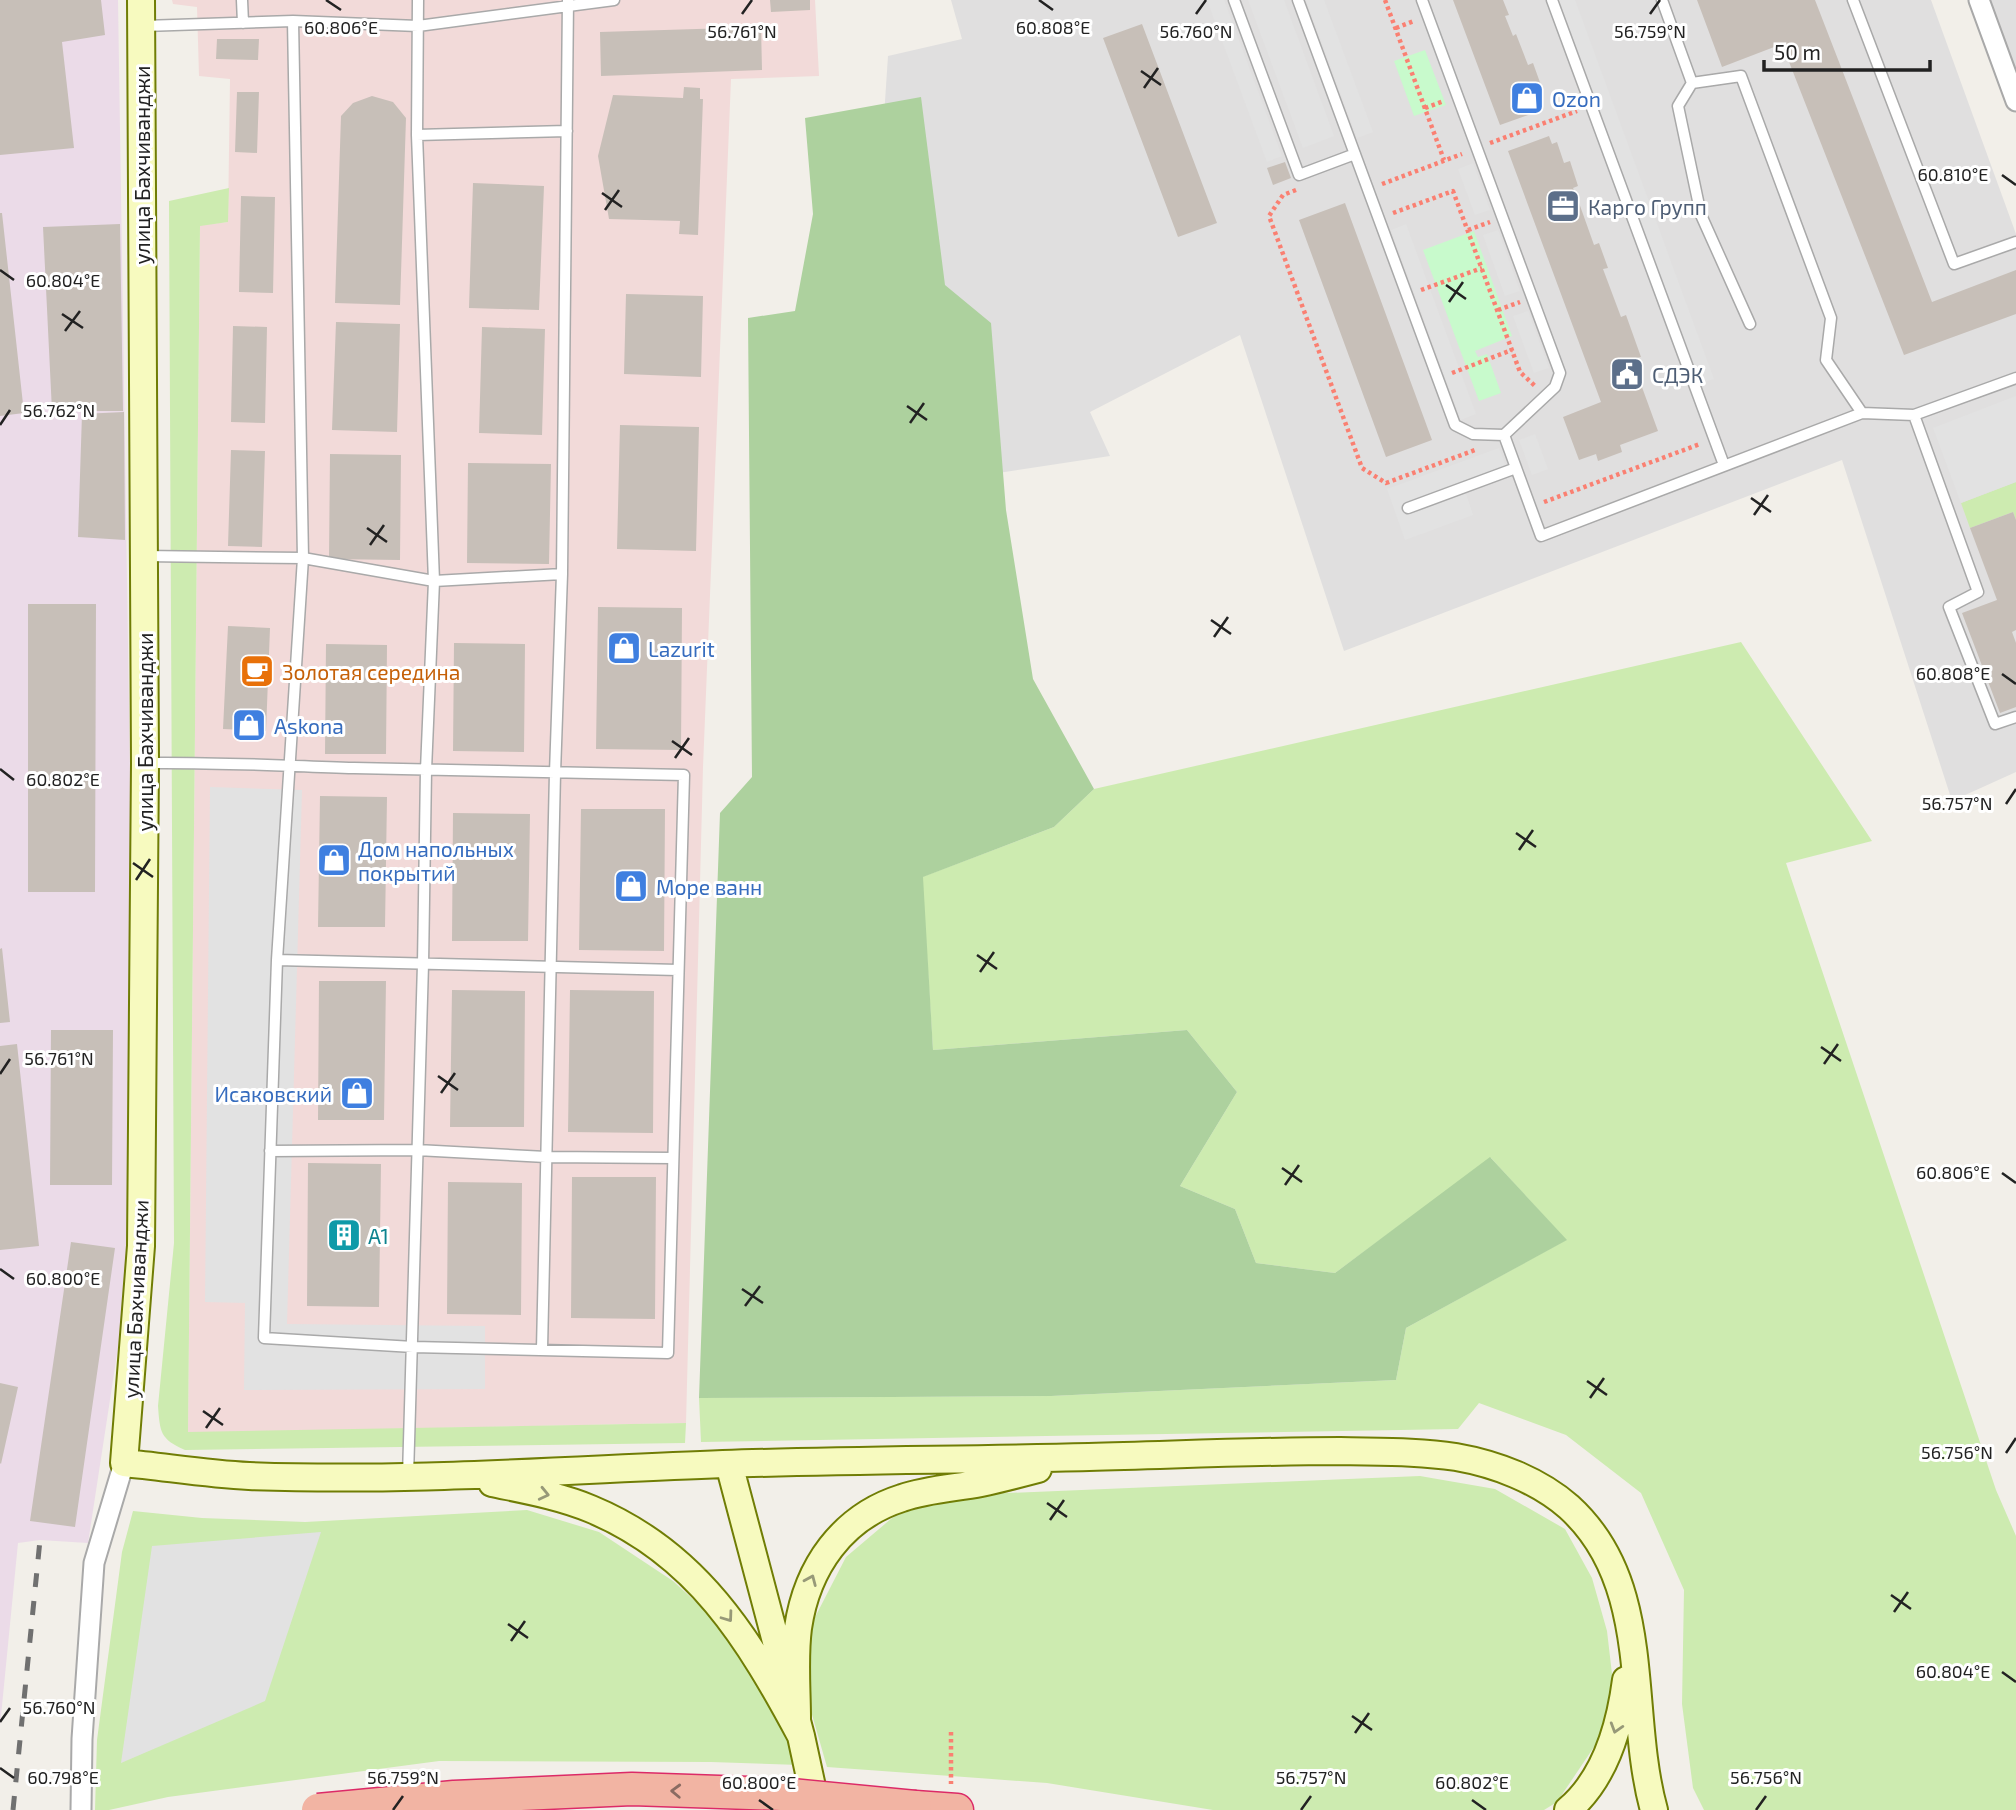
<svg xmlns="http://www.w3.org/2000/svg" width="2016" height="1810" font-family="'Exo 2',sans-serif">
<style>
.residential{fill:#e0dfdf}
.commercial{fill:#f2dad9}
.industrial{fill:#ebdbe8}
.grass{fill:#cdebb0}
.forest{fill:#add19e}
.park{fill:#c8facc}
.parking{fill:#e2e2e2}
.building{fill:#c7bfb8}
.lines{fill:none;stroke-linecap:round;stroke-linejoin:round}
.service-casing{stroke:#a9a9a9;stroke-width:13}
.minor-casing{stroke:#a9a9a9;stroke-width:23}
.secondary-casing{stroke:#707d05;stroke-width:30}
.trunk-casing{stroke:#dc2a67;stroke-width:35}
.path{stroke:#fa8072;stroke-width:4.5;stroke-dasharray:3.5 3.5;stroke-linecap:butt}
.service{stroke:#fff;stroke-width:10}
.minor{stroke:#fff;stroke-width:19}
.secondary{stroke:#f7fabf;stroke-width:26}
.trunk{stroke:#f2b4a3;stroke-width:32}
.rail{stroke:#707070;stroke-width:5;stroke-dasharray:14 14;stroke-linecap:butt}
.trunk-bridge-casing{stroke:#dc2a67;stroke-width:35;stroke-linecap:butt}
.trunk-bridge{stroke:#f2b4a3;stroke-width:32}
.oneway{stroke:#979978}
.oneway2{stroke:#8a6b62}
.ticks{fill:none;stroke:#222;stroke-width:2.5}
.labels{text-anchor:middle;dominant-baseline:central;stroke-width:6;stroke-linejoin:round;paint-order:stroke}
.shop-label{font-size:21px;fill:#366cbe;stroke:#fff;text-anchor:start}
.street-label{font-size:21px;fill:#222;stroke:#fff}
.service-label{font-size:21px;fill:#4e5e75;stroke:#fff;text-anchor:start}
.food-label{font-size:21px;fill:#c56008;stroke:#fff;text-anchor:start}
.culture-label{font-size:21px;fill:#0d838f;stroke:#fff;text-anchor:start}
.ticks-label{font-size:18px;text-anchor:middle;fill:#222;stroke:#fff;stroke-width:6;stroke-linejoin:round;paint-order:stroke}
</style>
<rect width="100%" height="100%" fill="#f2efe9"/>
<path class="residential" d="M951,0h980l85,234v538l-64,29 -110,-341 -498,191 -104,-316 -150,77 20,44 -230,35 -11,-148 19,-287 74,-17z
M1989,0h27v73z"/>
<path class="commercial" d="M172,0h643l4,76 -88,3 -28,688 -17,656 -498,10 12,-1208 28,-3 2,-143 -31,-3 -2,-69 -24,-3z"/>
<path class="industrial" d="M0,0h118l19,1224 -49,319 -48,-3 -22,3 -18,183z"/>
<path class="grass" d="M229,188l-1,34 -28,4 -12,1206 498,-9 -1,20 -500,7c-25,-11 -25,-18 -27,-44l16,-163 -5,-1042z
M2016,482v38l-3,-8 -43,16 -9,-25z
M1741,642l131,199 -86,22 210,627 20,46v274h-312l-11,-22 -11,-84 2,-114 -43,-97 -75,-58 -87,-32 -21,26 -757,13 -2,-44 352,-2 345,-16 10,-52 160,-88 -75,-82 -156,115 -79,-10 -21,-54 -55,-23 57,-94 -50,-62 -254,20 -11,-173 132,-50 40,-38z
M1420,1476l75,13 70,40 27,49 15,53 5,43 -8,58 -47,70 -13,8h-331l-166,-27 -220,-16 -20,-70 4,-72 35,-68 46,-39 44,-22z
M527,1510l72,22 74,49 59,54 46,67 22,63 -89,-3 -272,-1 -271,36 -59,13h-14l2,-70 25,-188 11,-41 69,7 103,4z"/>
<path class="forest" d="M921,97l24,188 46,38 15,187 27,169 61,110 -40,38 -131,50 10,173 254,-20 50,62 -57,94 55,23 21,54 79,10 155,-116 77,83 -161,88 -10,52 -345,16 -352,2 21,-585 32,-36 -4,-459 47,-7 18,-97 -8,-96z"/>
<path class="park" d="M1425,50l21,55 -32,11 -20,-55z
M1474,231l38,105 -37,15 3,6 9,-3 14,39 -22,8 -56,-151z"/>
<path class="parking" d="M1207,0h17l58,156 -15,6z
M1248,0h36l50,136 -31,12z
M1306,0h18l49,132 -16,6z
M1559,0h16l139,379 -15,5z
M1473,163l17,47 -15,5 -17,-46z
M1406,224l70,190 -15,6 -70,-190z
M1498,230l22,61 -15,5 -22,-61z
M1528,311l21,57 -15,5 -21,-57z
M2016,396v86l-55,21 -28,-75z
M1535,434l13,35 -16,6 -13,-35z
M1499,448l10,26 -44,17 8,24 -68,25 -18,-51z
M210,787l92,3 -15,534 198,2v63l-241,1 1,-87 -40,-1z
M321,1532l-56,169 -144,62 31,-217z"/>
<path class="building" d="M0,0h101l4,35 -43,7 12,106 -74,7z
M770,0h40v10l-39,2z
M1453,0h50l6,15 -4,1 8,20 3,-2 12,31 5,-2 9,25 -5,2 2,7 -5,2 5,12 -39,14z
M1697,0h118l117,302 84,-32v44l-112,41 -122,-311 -60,23z
M1142,24l75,199 -39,14 -75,-199z
M761,27l1,43 -161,6 -1,-44z
M217,39h42l-1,21 -42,-1z
M684,87l16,1v11h3l-5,136 -19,-1 1,-13 -71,-2 -11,-63 15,-61 70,3z
M237,92h22l-2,61 -22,-1z
M372,96l21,6 13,16 -6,187 -65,-2 6,-187 12,-13z
M1549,136l3,8 5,-2 7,21 6,-2 8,25 -5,2 5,12 16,45 5,-2 9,25 -5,1 18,48 5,-2 15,42 -5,1 7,19 -4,2 19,52 -38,14 2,7 -24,9 -2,-7 -17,6 -16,-43 38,-15 -93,-251z
M1285,162l6,16 -18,7 -6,-17z
M473,183l71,3 -5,124 -70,-2z
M241,196l34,1 -2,96 -34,-1z
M1345,203l87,237 -46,17 -87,-237z
M0,213h2l22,200 -24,3z
M120,224l3,187h-71l-9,-184z
M626,294l77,2 -2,81 -77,-3z
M336,322l64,2 -3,108 -65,-2z
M233,326l34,1 -2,96 -34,-1z
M482,327l63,2 -3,106 -63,-2z
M124,412l1,128 -47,-3 4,-123z
M620,425l79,2 -3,124 -79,-2z
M231,450l34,1 -3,96 -34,-1z
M330,454l71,1 -1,105 -71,-1z
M468,463l83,1 -2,100 -82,-1z
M2013,512l3,8v110l-4,2 4,11v64l-16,6 -38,-100 35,-13 -27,-72z
M28,604h68l-1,288h-67z
M598,607l84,1 -1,142 -85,-1z
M228,626l42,2 -4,103 -43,-2z
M454,643l71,1 -1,108 -71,-1z
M326,644l61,1 -1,109h-61z
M320,796l67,1 -2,130h-67z
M581,809h84l-1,142 -85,-1z
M453,813l77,1 -2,127h-76z
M2,948l8,74 -10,1v-74z
M319,981h67l-2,139h-66z
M452,990l73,1 -1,136h-74z
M570,990l84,1 -1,142 -85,-1z
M51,1030h62l-1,155h-62z
M17,1044l22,202 -39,4v-204z
M308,1163l73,1 -2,143 -72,-1z
M572,1177h84l-1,142 -84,-1z
M448,1182l74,1 -1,132 -74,-1z
M71,1242l44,6 -40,279 -45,-6z
M0,1383l18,4 -17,77 -1,-1z"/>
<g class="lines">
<g class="service-casing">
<path id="service" d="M242,0l1,23
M1234,0l65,175 56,-21
M1298,0l157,425 18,9 31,1 37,101 321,-123
M1422,0l138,373 -5,14 -51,48
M1552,0l172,465
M1662,0l30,83
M1853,0l101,264 62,-22
M144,26l149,-5 125,5 196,-26
M417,135l150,-4
M1750,324l-49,-109 -23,-109 14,-23 49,-7 90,242 -5,42 36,53 52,2 102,-37
M1914,415l64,177 -29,15 46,117 21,-7
M1408,508l108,-40
M145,556l158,2 131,23 128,-7
M147,763c69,-1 138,3 207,5 110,3 220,5 330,7l-16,578 -255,-6 -149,-9 13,-378 26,-402 -10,-537
M277,960l401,10
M270,1151l147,-1 129,7 126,1
M542,1349l13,-576 7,-199 6,-574
M408,1476l15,-512 3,-194 8,-189 -17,-446 1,-135"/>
</g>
<g class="minor-casing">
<path id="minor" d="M1979,0l37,101
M81,1810l1,-71 12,-176 30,-100"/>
</g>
<g class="secondary-casing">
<path id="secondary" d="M141,0l4,763 -4,483 -17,217c42,4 83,11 125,13 158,6 316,-6 474,-12 122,-4 244,-4 366,-7 84,-2 167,-6 251,-6 39,1 77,0 116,6 40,7 82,23 113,50 86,78 57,203 85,303
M729,1464l72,272 16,74
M492,1483c33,7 68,13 99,26 106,44 158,130 210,227
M797,1719c0,-30 -3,-61 1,-91 9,-61 44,-111 104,-130 26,-9 53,-10 79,-15 19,-4 38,-9 57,-14
M1568,1810c38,-32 52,-84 58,-130"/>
</g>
<g class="trunk-casing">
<path id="trunk" d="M915,1807l42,3"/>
</g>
<path class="path" d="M1385,0l59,160
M1396,28l18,-7
M1425,108l19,-7
M1490,143l87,-32
M1382,184l80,-30
M1296,190l-13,5 -14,21 93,252 24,15 89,-33
M1393,213l60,-22 67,181 15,14
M1468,230l22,-8
M1421,290l61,-22
M1498,310l22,-8
M1452,373l60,-23
M1544,502l156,-58
M951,1732v52"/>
<use href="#service" class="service"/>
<use href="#minor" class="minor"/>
<use href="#secondary" class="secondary"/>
<use href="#trunk" class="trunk"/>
<path class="rail" d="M13,1810l27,-270"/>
<g class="trunk-bridge-casing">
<path id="trunk-bridge" d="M318,1810l136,-13 178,-8 149,5 134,13"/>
</g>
<use href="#trunk-bridge" class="trunk-bridge"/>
</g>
<defs><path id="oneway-chevron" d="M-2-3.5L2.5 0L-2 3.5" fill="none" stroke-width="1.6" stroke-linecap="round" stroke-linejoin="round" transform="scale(1.75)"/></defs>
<g class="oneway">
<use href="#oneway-chevron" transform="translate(544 1494) rotate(13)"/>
<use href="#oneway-chevron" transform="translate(811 1580) rotate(-67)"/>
<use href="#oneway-chevron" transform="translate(728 1617) rotate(54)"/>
<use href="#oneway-chevron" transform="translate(1616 1728) rotate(107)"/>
</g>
<use class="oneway2" href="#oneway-chevron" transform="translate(676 1791) rotate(-178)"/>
<path class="ticks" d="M326,0l15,10M1039,0l14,10M742,14l10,-14M1196,14l10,-14M1650,14l10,-14M1141,71l20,14M1144,88l14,-20M2002,175l14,10M602,193l20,14M605,210l14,-20M0,270l14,10M1446,285l20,14M1449,302l14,-20M62,314l21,14M65,331l15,-20M907,406l20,14M910,423l14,-20M0,425l10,-15M1751,498l20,14M1754,515l14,-20M367,528l20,14M370,545l14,-20M1211,620l20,14M1214,637l14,-20M2002,674l14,10M672,741l20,14M675,758l14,-20M0,769l14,11M2006,804l10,-15M1516,833l20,14M1519,850l14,-20M133,863l20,14M136,880l14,-21M977,955l20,14M980,972l14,-20M1821,1047l20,14M1824,1064l14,-20M0,1074l10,-15M438,1076l20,14M441,1093l14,-20M1282,1168l20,14M2002,1173l14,10M1285,1185l14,-20M0,1269l14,10M742,1289l21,14M745,1306l15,-20M1587,1381l20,14M1590,1398l14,-20M203,1411l20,14M206,1428l14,-20M2006,1453l10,-15M1047,1503l20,14M1050,1520l14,-20M1891,1595l20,14M1894,1612l14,-20M508,1624l20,14M511,1641l14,-20M2002,1672l14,10M1352,1716l20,14M0,1722l10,-14M1355,1733l14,-20M0,1768l14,10M759,1800l14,10M1472,1800l14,10M393,1810l10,-14M1301,1810l10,-14M1756,1810l10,-14"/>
<defs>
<g id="shop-square" transform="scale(1.75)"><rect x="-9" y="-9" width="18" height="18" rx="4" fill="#3f7fe0" stroke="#fff"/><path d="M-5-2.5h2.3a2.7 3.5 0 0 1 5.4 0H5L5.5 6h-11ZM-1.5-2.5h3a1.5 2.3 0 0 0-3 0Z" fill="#fff"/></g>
<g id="office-square" transform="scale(1.75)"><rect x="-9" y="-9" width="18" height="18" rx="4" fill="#5c6f8a" stroke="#fff"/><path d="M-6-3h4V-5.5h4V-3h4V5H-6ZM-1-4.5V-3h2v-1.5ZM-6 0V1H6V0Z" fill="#fff"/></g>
<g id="civic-square" transform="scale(1.75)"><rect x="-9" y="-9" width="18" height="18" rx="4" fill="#5c6f8a" stroke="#fff"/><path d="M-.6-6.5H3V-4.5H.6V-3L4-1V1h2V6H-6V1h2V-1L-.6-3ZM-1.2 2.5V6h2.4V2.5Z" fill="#fff"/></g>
<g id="cafe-square" transform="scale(1.75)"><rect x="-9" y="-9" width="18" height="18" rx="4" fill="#e8710a" stroke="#fff"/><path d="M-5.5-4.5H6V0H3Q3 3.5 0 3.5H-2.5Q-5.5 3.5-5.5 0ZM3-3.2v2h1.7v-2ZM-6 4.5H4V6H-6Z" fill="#fff"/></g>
<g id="building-square" transform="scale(1.75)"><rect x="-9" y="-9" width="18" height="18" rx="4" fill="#0f9aa8" stroke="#fff"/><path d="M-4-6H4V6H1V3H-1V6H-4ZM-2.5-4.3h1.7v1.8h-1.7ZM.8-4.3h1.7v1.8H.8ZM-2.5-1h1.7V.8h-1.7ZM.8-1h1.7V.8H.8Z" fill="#fff"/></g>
</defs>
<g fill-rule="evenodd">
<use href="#shop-square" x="1527" y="98"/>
<use href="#office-square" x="1563" y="206"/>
<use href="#civic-square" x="1627" y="374"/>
<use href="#shop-square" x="624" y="648"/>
<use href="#cafe-square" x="257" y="671"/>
<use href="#shop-square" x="249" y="725"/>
<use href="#shop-square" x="334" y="860"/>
<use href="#shop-square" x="631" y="886"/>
<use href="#shop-square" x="357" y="1093"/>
<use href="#building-square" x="344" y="1235"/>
</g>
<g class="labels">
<g class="shop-label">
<text x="1552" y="98">Ozon</text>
<text x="648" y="648">Lazurit</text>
<text x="274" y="725">Askona</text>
<text x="358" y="848">Дом напольных<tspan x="358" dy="24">покрытий</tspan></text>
<text x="656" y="886">Море ванн</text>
<text x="332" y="1093" text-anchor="end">Исаковский</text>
</g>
<g class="street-label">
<text transform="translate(141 165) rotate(-90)">улица Бахчиванджи</text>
<text transform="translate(144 732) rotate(-90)">улица Бахчиванджи</text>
<text transform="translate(135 1299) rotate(-87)">улица Бахчиванджи</text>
</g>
<g class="service-label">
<text x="1588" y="206">Карго Групп</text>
<text x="1652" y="374">СДЭК</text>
</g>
<g class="food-label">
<text x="282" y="671">Золотая середина</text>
</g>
<g class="culture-label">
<text x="368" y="1235">A1</text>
</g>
</g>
<g class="ticks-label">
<text x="341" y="34">60.806°E</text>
<text x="1053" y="34">60.808°E</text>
<text x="742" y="38">56.761°N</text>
<text x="1196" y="38">56.760°N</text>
<text x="1650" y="38">56.759°N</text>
<text x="1953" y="181">60.810°E</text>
<text x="63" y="287">60.804°E</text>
<text x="59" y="417">56.762°N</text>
<text x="1953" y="680">60.808°E</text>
<text x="63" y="786">60.802°E</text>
<text x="1957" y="810">56.757°N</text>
<text x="59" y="1065">56.761°N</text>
<text x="1953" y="1179">60.806°E</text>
<text x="63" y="1285">60.800°E</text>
<text x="1957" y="1459">56.756°N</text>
<text x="1953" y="1678">60.804°E</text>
<text x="59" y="1714">56.760°N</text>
<text x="63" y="1784">60.798°E</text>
<text x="403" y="1784">56.759°N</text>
<text x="1311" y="1784">56.757°N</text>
<text x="1766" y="1784">56.756°N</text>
<text x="759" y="1789">60.800°E</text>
<text x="1472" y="1789">60.802°E</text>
</g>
<path d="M1764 60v10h166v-10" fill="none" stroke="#222222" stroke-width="3.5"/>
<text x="1774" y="60" font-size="21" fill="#222222" stroke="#ffffff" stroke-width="5" paint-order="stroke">50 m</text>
</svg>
